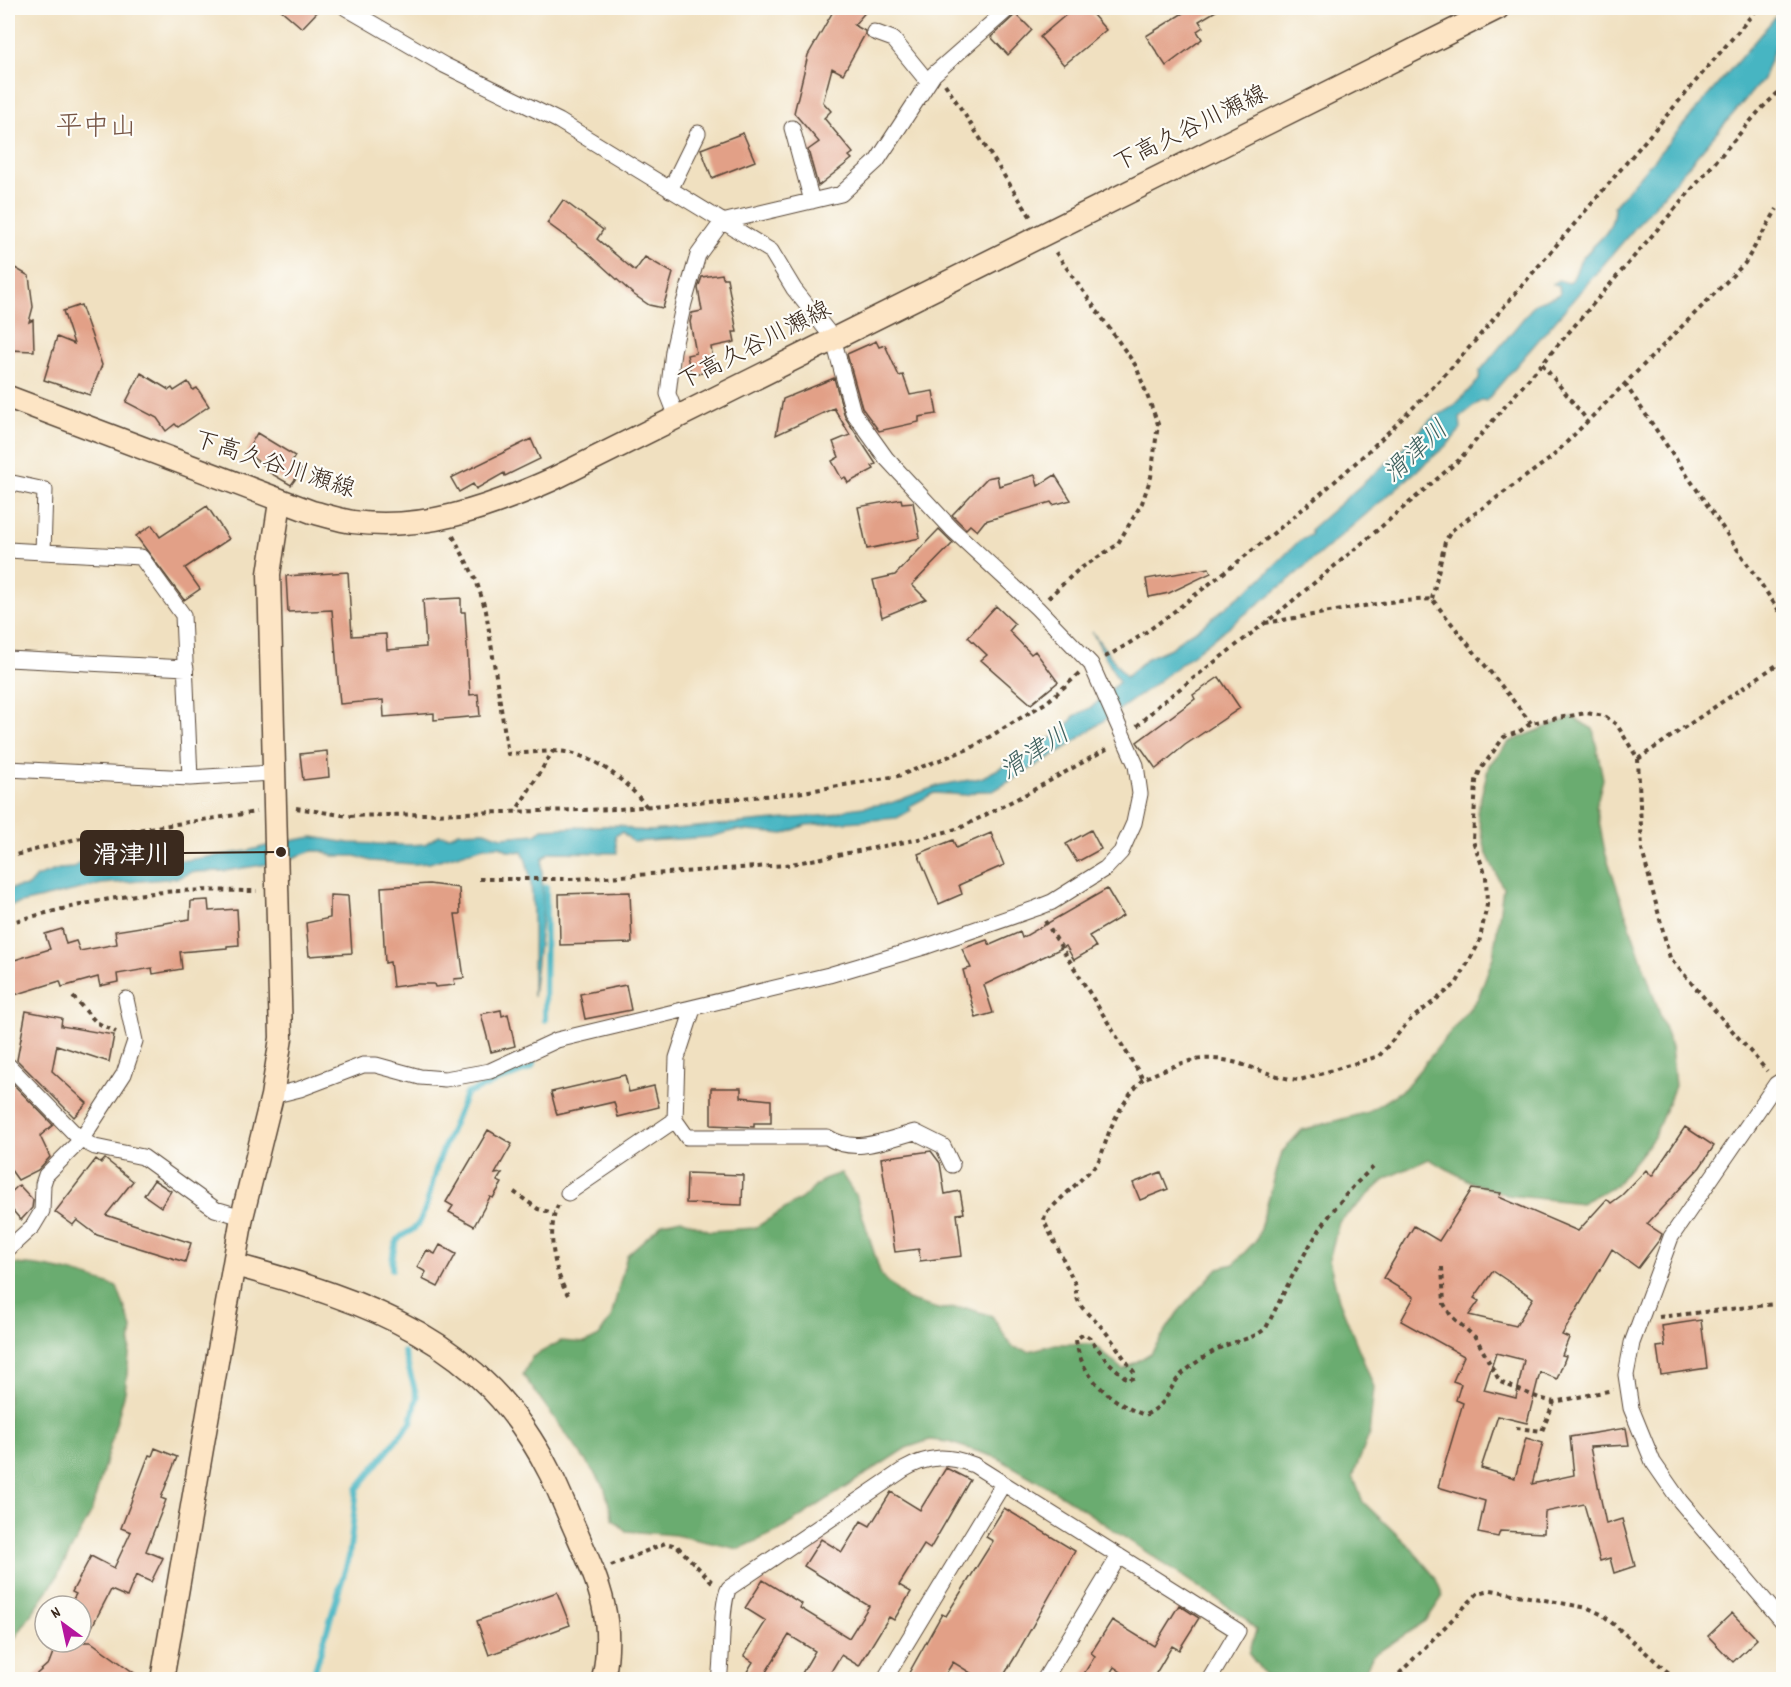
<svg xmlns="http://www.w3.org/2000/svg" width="1791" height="1687" font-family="Dekko,'Klee One',sans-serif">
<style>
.forest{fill:#6bac6f;stroke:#536b46;stroke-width:1.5}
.water{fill:#47b5c2;stroke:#417070;stroke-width:1.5}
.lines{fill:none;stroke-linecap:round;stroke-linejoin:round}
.stream{stroke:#47b5c2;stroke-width:6}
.building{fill:#e2a087;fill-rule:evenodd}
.street-casing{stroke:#564536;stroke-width:17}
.secondary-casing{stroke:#564536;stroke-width:25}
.path{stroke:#564536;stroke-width:4;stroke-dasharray:4.5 4.5;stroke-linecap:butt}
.street{stroke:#fff;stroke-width:15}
.secondary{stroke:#fde5c5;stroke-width:22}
.labels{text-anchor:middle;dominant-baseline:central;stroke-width:4.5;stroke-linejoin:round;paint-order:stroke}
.street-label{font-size:24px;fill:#3b2a1e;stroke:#fdfcf7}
.water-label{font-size:26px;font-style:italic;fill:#406260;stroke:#fdfcf7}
.quarter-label{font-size:27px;fill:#755343;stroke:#fdfcf7}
.leader{fill:none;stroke:#3b2a1e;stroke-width:2}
.callout-dot{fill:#3b2a1e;stroke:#fdfcf7;stroke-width:2}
.callout{fill:#3b2a1e;stroke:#3b2a1e;stroke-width:2}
.callout-label{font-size:26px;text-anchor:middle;font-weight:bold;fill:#fff}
</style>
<rect width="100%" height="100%" fill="#fdfcf7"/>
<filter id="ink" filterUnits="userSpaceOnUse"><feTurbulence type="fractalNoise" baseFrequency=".0167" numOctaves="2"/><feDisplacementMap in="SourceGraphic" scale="12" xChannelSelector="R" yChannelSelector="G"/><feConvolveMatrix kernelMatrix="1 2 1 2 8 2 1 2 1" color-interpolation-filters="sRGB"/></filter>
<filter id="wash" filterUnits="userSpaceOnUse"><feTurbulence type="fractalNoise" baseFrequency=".008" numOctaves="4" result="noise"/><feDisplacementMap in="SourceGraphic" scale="24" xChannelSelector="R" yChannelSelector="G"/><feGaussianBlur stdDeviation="1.35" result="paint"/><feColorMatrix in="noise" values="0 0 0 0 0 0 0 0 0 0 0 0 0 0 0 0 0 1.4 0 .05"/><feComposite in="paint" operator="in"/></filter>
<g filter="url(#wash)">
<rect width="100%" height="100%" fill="#f0e0c0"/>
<path class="forest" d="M1572,717l21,12 10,50 -7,27 9,46 66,195 4,39 -21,51 -38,48 -35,18 -74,-8 -36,-13 -42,-23 -42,19 -48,44 -10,38 10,40 35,87 -5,48 -16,41 10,26 47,45 25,30 8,19 -17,25 -54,35 -10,23h-85l-12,-4 -16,-21 7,-24 -10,-11 -183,-123 -65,-38 -50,-16 -18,-2 -24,8 -126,82 -41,19 -64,-14 -49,-4 -13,-12 -9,-33 -81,-111 9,-18 29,-16 24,2 14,-7 12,-18 16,-63 36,-32 18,-4 29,12 45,-3 46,-29 23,-20 17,-6 16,25 24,77 26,25 31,9 28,-1 26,8 20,31 17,4 27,-7h37l30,26 28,-17 27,-41 40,-44 16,-4 23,-25 25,-87 20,-22 66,-18 36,-23 74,-91 15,-41 10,-69 -17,-36 -9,-40 12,-47 20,-23z
M8,1264c38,0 73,10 109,23l15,41 -7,64 -34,121 -36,67 -47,68z"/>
<path class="water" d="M1783,8v27l-6,7 -14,37 -277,322 -4,-1 -22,17 1,12 -13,15 -159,136 -138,107 -87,62 -71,42h-16l-11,4 -32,-2 -26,14 3,3 -14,8 -91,7 -22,9 -48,-4 -26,7 -77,5 -11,-10 -7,4 2,17 -67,-1 -7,6 -1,6 1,44 -10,89c-1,-34 5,-120 -11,-145l-13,-1 -9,-5 -16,1 -55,16 -16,1 -42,-3 -15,-5h-23l-11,-5h-10l-31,11 -56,9 -33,1 -14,6 -76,6 -94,22v-17l20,-3 8,-9 23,-8 15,-1 6,-6 29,6 26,-6 52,-2 60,-9 31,-8 35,-6 36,6 60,2 16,-1 14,-9 11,1 9,-4 25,-1 18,6 34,-3 7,-5 77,-4 13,5 18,1 180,-16 18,-6 42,-6 49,-18 41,-7 46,-24 3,-6 8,-5 24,-9 12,-18 18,-9 27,-25 -27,-50 34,45 22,-19 25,-11 11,-11 13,-6 63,-50 39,-39 12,-6v-6l88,-77 31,-32 24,-14 25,-26 1,-9 55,-67 25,-10 -1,-8 -6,-2 5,-4 11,3c8,-7 6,-12 11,-21 14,-22 34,-25 34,-56z"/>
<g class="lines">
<path class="stream" d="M545,1020l1,-133
M392,1269c1,-48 18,-25 30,-52 8,-17 10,-37 16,-54 8,-23 19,-46 28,-69l65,-26 3,-5
M312,1680l37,-123 8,-68 54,-67 6,-25 -13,-45"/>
</g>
<g id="blocks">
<path class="building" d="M279,8h42l-19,20z
M835,8h34l-15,17 11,6v3l-22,40 -11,-6 -9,34 8,9 -7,7 29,35 -4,3 3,3 -34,27 -10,-36 11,-8 -25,-29 14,-58z
M1074,8h13l19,22 -42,35 -24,-28z
M1191,8h30l-22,13 4,6 -6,4 5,8 -36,27 -20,-30z
M1016,14l16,16 -24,25 -17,-18z
M743,133l12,28 -43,17 -11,-29z
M563,200l40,30 -6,9 38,32 10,-14 28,16 -10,35 -14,-3 -16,-11 -45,-41 -41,-30z
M8,264l21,12 4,31 -4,15 4,-2 1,31 -26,-1z
M722,274l1,4h4l10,54h-4l2,10 -24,5 4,24 -24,4 -4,-20 9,-2 -6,-31 2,-9 10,-2 -4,-23 4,-11z
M81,305l21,60 -12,30 -46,-15 13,-43 17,7 -11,-33z
M876,341l3,6 6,-2 14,31 4,-1 7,20 23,-4 4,23 -18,3v5l-40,9 -17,-23 -15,-54z
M141,373l28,17 3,-2 2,3 14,-9 5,8 4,-2 12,18 -31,21 -3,-3 -9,7 -9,-13 -31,-16z
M834,378l11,39 31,47 -4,2 2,3 -26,14 -3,-6 -3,2 -10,-18 7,-4 -6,-15 17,-7 -16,-27 -58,27 7,-36z
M257,433l38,23 -4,7 11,7 -11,15 -26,-15 1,-3 -20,-14z
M531,439l9,20 -35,17 -1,-3 -28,16 -3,-5 -14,8 -8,-14z
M1035,475l3,11 17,-11 16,25 -18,5 -2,-3 -66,19 -8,10 -7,-6 -4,4 -14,-14 35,-37 10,-2 2,10z
M901,499l1,4 11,-1 7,36 -53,11 -9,-42z
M207,506l22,33 -44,29 15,21 -16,11 -48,-64 16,-11 8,12z
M939,529l14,14 -41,42 14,14 -44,18 -9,-37 22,-5z
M1209,568l2,5 -42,20 -20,4 -3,-18z
M348,572l4,64 34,-2 1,16 39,-3 -3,-47 38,-2v14h4l5,83 8,-1 2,22 -46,4v-7l-50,4 -1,-17 -43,4 -8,-94 -44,2 -2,-36z
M996,606l19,18 -6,7 22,23 4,-3 23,31 -27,22 -50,-44 6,-5 -19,-18z
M1219,677l21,31 -55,37 -29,24 -19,-27 58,-43 -2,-4z
M327,751l2,26 -26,3 -3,-26z
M1091,830l10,19 -24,13 -11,-18z
M991,833l13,32 -45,20 3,9 -23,10 -21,-50 35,-14 3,8z
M429,884l30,4 1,26h-5l9,64 -10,1 1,6 -20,2 -1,-3h-20l-21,3 -3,-25 -5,1 -4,-76z
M1107,889l16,27 -34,20 7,11 -22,13 -8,-14 -82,39 9,28 -17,5 -13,-48 8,-2 -9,-19 25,-9 3,5 30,-13 2,6z
M630,892l2,51 -72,2 -1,-51z
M330,895l18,1 4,57 -43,3 -3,-33 24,-5z
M208,900l1,11 28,-2 2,36 -12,1v2l-47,4 2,17 -29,5 -1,-6 -35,6 1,8 -18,4 -2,-9 -36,10 -2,-6 -52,16v-35l42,-13 -5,-15 17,-5 4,15 10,-3 4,10 37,-7 -2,-13 75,-12 1,-18z
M626,985l5,25 -46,9 -5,-25z
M501,1010l1,6 6,-2 7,32 -24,6 -10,-38z
M26,1011l36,7 -1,8 53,9 -5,27 -52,-17 -5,26 35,32 -13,14 -57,-57z
M625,1075l4,17 25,-6 5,21 -41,10 -4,-15 -57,13 -6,-23z
M8,1082l4,1 41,42 -13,11 10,21 -12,13 -20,10 -10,-14z
M711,1088h30v9l30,3v23h-17v4l-43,-2z
M1685,1127l29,19 -14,21 -53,57 15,10 -2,5 -22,29 -26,-19 -50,86 7,3 -7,17 4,1 -9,23 -17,-7 -13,51 -29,-7 -17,52 34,10 11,-40 17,5 -11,41 42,-9 -4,-38 56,-9 3,17 -39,2 16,77 16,-5 13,47 -21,7 -4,-15 -10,3 -16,-57 -39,8 -1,21 -44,-2 -2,6 -20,-4 7,-32 -47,-14 25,-84 -7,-3 5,-16 -8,-3 11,-25 -63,-35 13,-24 -31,-19 31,-52 25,15 33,-52 29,4 -2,4 79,34 29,-32 4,4 11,-8 24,-25 6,6zM1493,1271l40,27 -17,28 -47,-11 10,-14 -5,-3zM1496,1353l28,7 -8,38 -32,-8z
M488,1130l24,14 -17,30 7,-1 -5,8 5,2 -9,15 -3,-1 -16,29 -25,-14 4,-6 -7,-4z
M931,1151l9,12 5,31 15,-3 4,22 -7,1 5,42 -42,5 -1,-12 -24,3 -14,-94z
M96,1159l5,4 4,-4 28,22 -27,34 85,28 -6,19 -88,-27 -20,-15 -4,5 -18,-13z
M1161,1172l7,17 -28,11 -7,-17z
M687,1173l56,2 -1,30 -56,-2z
M154,1180l17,11 -10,16 -17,-12z
M19,1185l14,15 -1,8 -11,12 -13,-15v-10z
M440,1245l16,9 -18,33 -16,-8 4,-7 -9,-5 10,-17 8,4z
M1701,1320l6,48 -46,7 -4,-28 8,-1 -3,-20z
M155,1448l22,9 -16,41 5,2 -20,51 17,7 -12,24 -15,-7 -9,22 -16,-7 -27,52h7l53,38h-114l19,-17 8,-21h24v-36h-12l7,-12 -4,-2 19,-36 23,12 17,-36 -10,-4 28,-73 3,1z
M946,1468l24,12 -40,69 -6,-4 -25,40 12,7 -17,28 -5,-3 -30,49 -18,-11 -15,25h-28l17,-29 -26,-16 -28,45h-19l11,-18 -9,-6 22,-35 -21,-13 18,-28 39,24 -2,4 49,30 20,-32 -65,-40 17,-27 21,13 19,-31 9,5 21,-34 29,18z
M1004,1508l71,43 -60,106 -14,23h-19l-29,-18 -11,18h-37l37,-66 4,2 47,-75 -7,-4z
M557,1592l13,33 -81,30 -12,-34z
M1179,1605l20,13 -20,32 -7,-4 -20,34h-19l-19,-13 -8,13h-26l15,-24 -4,-3 21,-33 42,26z
M1732,1613l25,26 -24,23 -25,-26z"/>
</g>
</g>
<g filter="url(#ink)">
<use href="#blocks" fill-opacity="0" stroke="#564536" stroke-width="1.5"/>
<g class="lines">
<g class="street-casing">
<path id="street" d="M874,32l19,7 35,43
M792,128l20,73
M670,190l28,-57
M677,417l-9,-23 5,-43 11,-48 14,-48 24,-33 119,-28 36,-33 57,-87 75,-66
M8,482l37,8 -2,62 98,5 42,58 7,163 83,-5
M8,550l35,2
M8,659l178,9
M8,769l182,9
M693,1009l-16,49 -2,62 12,17h140c28,18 58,3 88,-5l28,14 9,19
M8,1065l73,75 14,7 48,10 72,52 27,8
M1784,1079l-8,5 -105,153 -39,106 -6,32 5,33 22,54 27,39 104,122
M272,1096l28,-7 63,-24h13l44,12 25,2 45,-8 67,-31 272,-65 98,-29 110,-38 15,-6 54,-34 15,-16 13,-29 6,-29 -4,-29 -45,-101 -54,-56 -85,-79 -66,-71 -33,-46 -20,-74 -39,-49 -23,-38 -212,-130 -115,-56 -98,-57
M568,1193l107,-73
M8,1249l25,-23 9,-15 1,-27 3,-9 35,-35 43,-66 11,-33 -9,-42
M719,1680c4,-24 1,-76 10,-92l174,-118c26,-15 44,-15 71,-5l264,166 -29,49
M884,1680l119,-196
M1044,1680l75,-124"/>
</g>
<g class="secondary-casing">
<path id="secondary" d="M8,397l304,115c13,3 27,8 41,10 70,9 135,-14 198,-42l947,-472
M235,1265c135,37 248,74 315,208 9,17 16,36 24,54 24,55 42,91 29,153
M162,1680l80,-463 30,-121 9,-58 -12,-464 11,-72"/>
</g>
<path class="path" d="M945,84l87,135
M1542,364l45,56
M1625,384l159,234
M453,536l23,44 10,31 22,143 45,-3 -37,60
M1048,598l30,-28 39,-25 25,-42 9,-26 7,-53 -22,-58 -82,-116
M1432,599l13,-57 6,-11 100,-73 194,-195 32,-54
M1265,623l123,-21 44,-3 99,124
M1105,657c39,-20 73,-49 108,-76 94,-72 184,-150 261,-239l284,-334
M1137,726l23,-22 118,-91 89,-74 92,-79 301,-350 24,-23
M553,751c37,0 72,28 94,56
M1638,759l146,-99
M296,808l52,8 271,-7 178,-16 101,-17 73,-28 76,-46 32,-28
M8,857l68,-18 180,-27
M479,879h97l210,-14 129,-25 45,-12 68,-35 82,-46
M1045,921l98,158c43,-19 61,-28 107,-12 16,5 32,12 50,13l79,-24 31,-36 46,-36 23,-41 8,-38 -1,-29 -13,-35 3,-60 4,-11 24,-33 15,-5 12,-9 55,-10 19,3 12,9 21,34 4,91 28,108 97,113
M8,923c52,-14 103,-27 157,-31 31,-3 62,-1 92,-1
M73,997l23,25 20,10
M1143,1079c-13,14 -26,33 -33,51 -5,12 -7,24 -14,35l-51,49 -1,7 32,64c-2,23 15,29 28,45 11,13 20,29 30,42l-1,6 -5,2 -21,-19 -17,-23 -6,-4 -8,5c3,36 36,65 69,76 25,-12 21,-24 36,-40 10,-10 30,-23 43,-29 14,-6 30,-7 42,-18 30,-60 58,-119 110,-163
M514,1192l24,17 16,4
M558,1205c-12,25 -4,68 10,90
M1442,1267l2,37 7,12 25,22 24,44 39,16 15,4 59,-12
M1659,1317l125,-14
M1516,1428l26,3 12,-29
M611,1566l54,-23 12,3 37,38
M1393,1680l85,-87 13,-3 97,18 15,7 74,65
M1776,1680l8,-4"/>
<use href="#street" class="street"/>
<use href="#secondary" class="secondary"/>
</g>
</g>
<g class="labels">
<g class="street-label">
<text transform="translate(1191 130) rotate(-26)">下高久谷川瀬線</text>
<text transform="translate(755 347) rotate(-27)">下高久谷川瀬線</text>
<text transform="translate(274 466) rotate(18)">下高久谷川瀬線</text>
</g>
<g class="water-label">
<text transform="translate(1417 453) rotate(-43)">滑津川</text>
<text transform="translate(1036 754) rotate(-34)">滑津川</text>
</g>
<g class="quarter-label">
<text x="96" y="128">平中山</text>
</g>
</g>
<path class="leader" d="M281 852L183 853"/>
<circle class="callout-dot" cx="281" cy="852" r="6"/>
<rect class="callout" x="81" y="831" width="102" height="44" rx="6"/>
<g class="callout-label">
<text x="132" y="863">滑津川</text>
</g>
<rect width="1791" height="1687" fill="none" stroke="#fdfcf7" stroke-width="30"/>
<g transform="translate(63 1624) rotate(327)"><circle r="28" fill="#fdfcf7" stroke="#afa8a0" stroke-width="1.5"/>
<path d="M0-4.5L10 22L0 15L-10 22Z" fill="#b5179e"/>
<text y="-9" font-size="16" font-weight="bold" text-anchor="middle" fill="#3b2a1e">N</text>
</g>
</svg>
